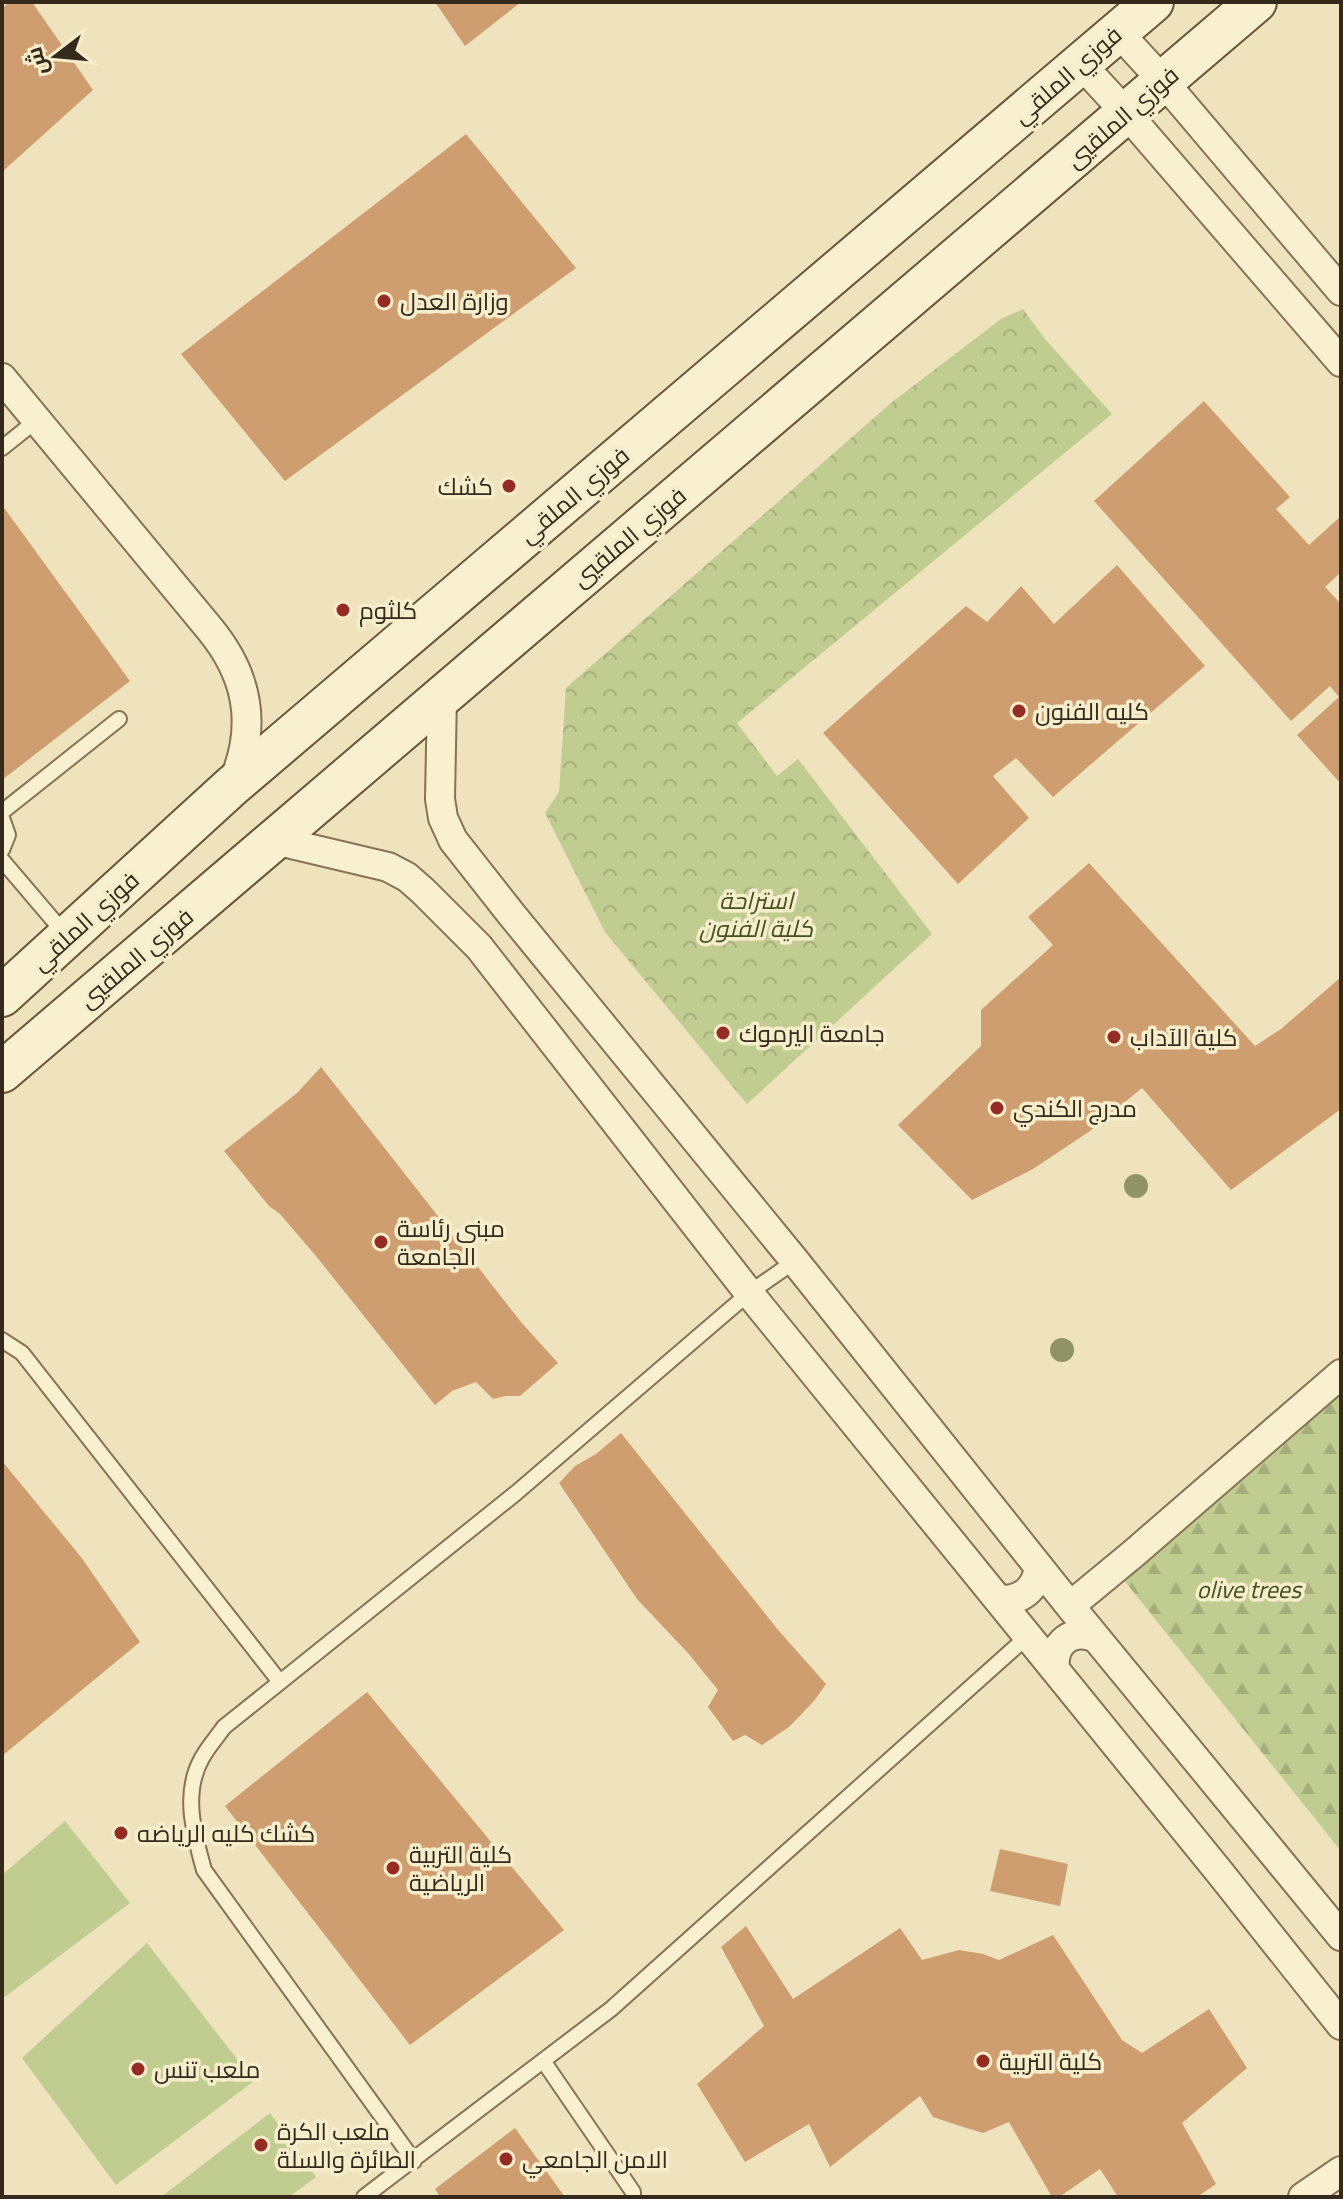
<svg xmlns="http://www.w3.org/2000/svg" width="1343" height="2199" font-family="Georgia,Cairo,serif">
<style>
.forest{fill:url(#forest-firs)}
.park{fill:url(#park-crowns)}
.pitch{fill:#c1cc90}
.building{fill:#ce9e70}
.lines{fill:none;stroke-linecap:round;stroke-linejoin:round}
.lane-casing{stroke:#867355;stroke-width:18}
.street-casing{stroke:#867355;stroke-width:32}
.secondary-casing{stroke:#685439;stroke-width:44}
.lane{stroke:#f9f0cf;stroke-width:14}
.street{stroke:#f9f0cf;stroke-width:28}
.secondary{stroke:#f9f0cf;stroke-width:40}
.tree{fill:#8f9367}
.poi-dot{fill:#962b24;stroke:#f6edcb;stroke-width:3}
.labels{text-anchor:middle;dominant-baseline:central;stroke-width:7;stroke-linejoin:round;paint-order:stroke}
.street-label{font-size:24px;fill:#35291b;stroke:#f6edcb}
.poi-label{font-size:24px;fill:#35291b;stroke:#f6edcb;text-anchor:start}
.park-label{font-size:24px;font-style:italic;fill:#425221;stroke:#f6edcb}
</style>
<defs>
<pattern id="forest-firs" width="22" height="20" patternUnits="userSpaceOnUse" patternTransform="scale(2)"><rect width="22" height="20" fill="#c1cc90"/><path d="M5 1l3.5 6h-7zM16 11l3.5 6h-7z" fill="#a6af7c"/></pattern>
<pattern id="park-crowns" width="20" height="18" patternUnits="userSpaceOnUse" patternTransform="scale(2)"><rect width="20" height="18" fill="#c1cc90"/><path d="M2 6a3 3 0 1 1 6 0M12 15a3 3 0 1 1 6 0" fill="none" stroke="#a6af7c"/></pattern>
</defs>
<rect width="100%" height="100%" fill="#eee3bc"/>
<path class="forest" d="M1341,1381v470l-218,-272z"/>
<path class="park" d="M1023,309l22,30 67,75 -375,309 40,53 21,-17 134,175 -185,170 -142,-172 -60,-119 14,-21 7,-104 325,-285 110,-84z"/>
<path class="pitch" d="M65,1821l65,82 -128,96v-124z
M147,1943l107,138 -138,104 -94,-127z
M270,2113l46,64 -27,20h-128z"/>
<path class="building" d="M9,2h23l61,88 -91,82v-163z
M435,2h86l-56,44z
M466,134l110,134 -291,213 -104,-127z
M1204,401l86,96 -14,12 33,36 32,-29v56l-16,15 16,17v180l-44,-49 42,-38 -9,-11 -39,35 -197,-220z
M2,505l128,176 -128,99z
M1117,565l88,101 -152,131 -37,-39 -23,18 36,42 -71,66 -135,-151 143,-127 21,16 34,-36 33,38z
M1089,863l166,183 26,-17 60,-52v132l-110,81 -89,-102 -52,43 -57,38 -61,31 -74,-75 83,-79v-36l72,-65 -25,-28z
M321,1067l200,255 37,41 -38,33h-14l-13,3 -17,-17 -24,9 -17,14 -119,-149 -36,-42 -11,-8 -45,-55 73,-58z
M621,1433l158,198 47,53 -12,17 -25,26 -27,18 -17,-10 -12,6 -25,-34 10,-17 -30,-37 -51,-54 -78,-116 16,-17 21,-12z
M2,1461l79,96 59,85 -138,114z
M367,1692l197,238 -154,115 -185,-239z
M1000,1849l68,15 -8,42 -70,-15z
M746,1926l47,73 107,-71 22,32 37,-10 24,4 16,6 54,-25 69,105 20,13 67,-44 38,59 -65,55 34,61 -19,13h-79l-18,-28 -41,28h-7l-43,-75 -26,11 -26,-8 -24,-8 -13,-21 -90,71 -21,-43 -64,38 -48,-78 67,-58 -43,-79z
M515,2128l50,69h-125l-5,-8z"/>
<g class="lines">
<g class="lane-casing">
<path id="lane" d="M2,448l35,-28
M2,812l117,-93
M2,818l6,17 -6,15
M2,860l63,74
M2,1340l20,13 258,329
M544,2062l89,130v5
M414,2161l-210,-291c-10,-36 -22,-77 -2,-112 6,-11 15,-21 22,-31l292,-234 233,-200 46,-32
M364,2197l247,-188 417,-373"/>
</g>
<g class="street-casing">
<path id="street" d="M1118,32l45,49 178,210
M1081,64l46,50 214,248
M2,378l207,250c39,47 49,97 24,155
M442,695l-2,104 3,19 10,22 59,75 283,346 275,345 271,330
M274,840l114,27 19,10 16,14 56,56 270,346 472,581 120,151
M999,1600c23,1 37,-11 40,-33
M1070,1606l63,-52 208,-180
M1055,1669c-3,-26 17,-42 41,-31
M1303,2197l38,-26"/>
</g>
<g class="secondary-casing">
<path id="secondary" d="M2,996l230,-210 921,-784
M2,1072l1254,-1070"/>
</g>
<use href="#lane" class="lane"/>
<use href="#street" class="street"/>
<use href="#secondary" class="secondary"/>
</g>
<g class="tree">
<circle cx="1136" cy="1186" r="12"/>
<circle cx="1062" cy="1350" r="12"/>
</g>
<g class="poi-dot">
<circle cx="384" cy="301" r="8"/>
<circle cx="509" cy="486" r="8"/>
<circle cx="343" cy="610" r="8"/>
<circle cx="1019" cy="711" r="8"/>
<circle cx="723" cy="1033" r="8"/>
<circle cx="1114" cy="1037" r="8"/>
<circle cx="997" cy="1108" r="8"/>
<circle cx="381" cy="1242" r="8"/>
<circle cx="121" cy="1833" r="8"/>
<circle cx="393" cy="1868" r="8"/>
<circle cx="983" cy="2061" r="8"/>
<circle cx="138" cy="2069" r="8"/>
<circle cx="261" cy="2145" r="8"/>
<circle cx="506" cy="2159" r="8"/>
</g>
<g class="labels">
<g class="street-label">
<text transform="translate(1067 75) rotate(-41)">فوزي الملقي</text>
<text transform="translate(1122 117) rotate(-41)">فوزي الملقيي</text>
<text transform="translate(574 495) rotate(-40)">فوزي الملقي</text>
<text transform="translate(629 537) rotate(-40)">فوزي الملقيي</text>
<text transform="translate(85 921) rotate(-42)">فوزي الملقي</text>
<text transform="translate(136 958) rotate(-40)">فوزي الملقيي</text>
</g>
<g class="poi-label">
<text x="400" y="301">وزارة العدل</text>
<text x="493" y="486" text-anchor="end">كشك</text>
<text x="359" y="610">كلثوم</text>
<text x="1035" y="711">كليه الفنون</text>
<text x="739" y="1033">جامعة اليرموك</text>
<text x="1130" y="1037">كلية الآداب</text>
<text x="1013" y="1108">مدرج الكندي</text>
<text x="397" y="1228">مبنى رئاسة<tspan x="397" dy="28">الجامعة</tspan></text>
<text x="137" y="1833">كشك كليه الرياضه</text>
<text x="409" y="1854">كلية التربية<tspan x="409" dy="28">الرياضية</tspan></text>
<text x="999" y="2061">كلية التربية</text>
<text x="154" y="2069">ملعب تنس</text>
<text x="277" y="2131">ملعب الكرة<tspan x="277" dy="28">الطائرة والسلة</tspan></text>
<text x="522" y="2159">الامن الجامعي</text>
</g>
<g class="park-label">
<text x="756" y="900">استراحة<tspan x="756" dy="28">كلية الفنون</tspan></text>
<text x="1249" y="1589">olive trees</text>
</g>
</g>
<rect width="1343" height="2199" fill="none" stroke="#35291b" stroke-width="8"/>
<g transform="translate(56 56) rotate(254)" stroke="#f6edcb" stroke-width="6" paint-order="stroke">
<path d="M0-6L14 30L0 20L-14 30Z" fill="#35291b"/>
<text y="-12" font-size="22" font-weight="bold" text-anchor="middle" fill="#35291b">ش</text>
</g>
</svg>
